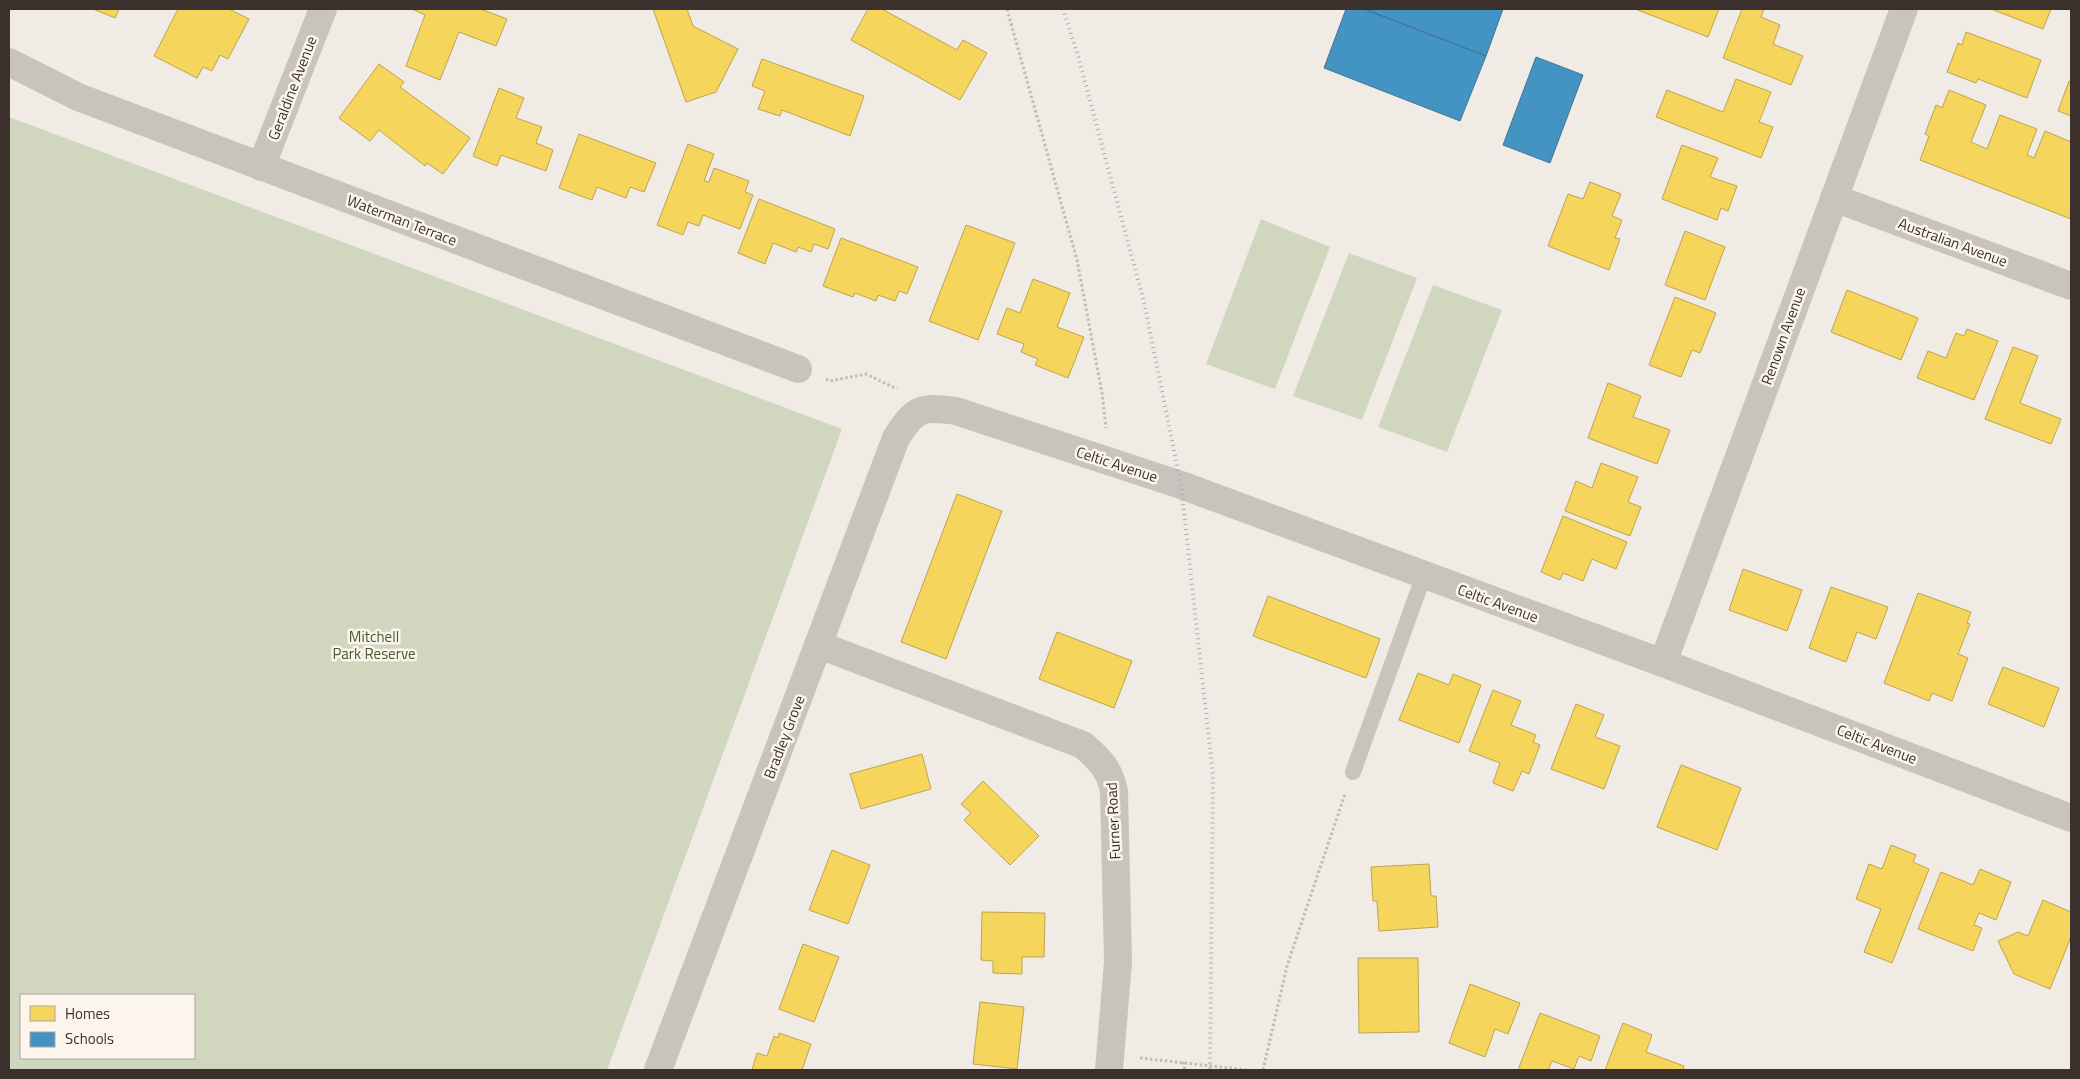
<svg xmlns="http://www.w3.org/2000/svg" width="2080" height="1079" font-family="'Titillium Web',sans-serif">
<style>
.green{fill:#d1d6bf;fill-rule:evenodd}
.homes{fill:#f6d55c;stroke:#bea44d}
.schools{fill:#4393c3;stroke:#417595}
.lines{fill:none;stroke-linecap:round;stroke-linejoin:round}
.path{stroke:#c2bbb6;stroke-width:3;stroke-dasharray:2.5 2.5;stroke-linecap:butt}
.service{stroke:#c9c3be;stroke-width:16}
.minor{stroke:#c9c3be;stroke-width:28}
.tertiary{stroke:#c9c3be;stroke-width:28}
.rail{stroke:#b1aca8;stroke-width:4;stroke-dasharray:1 4;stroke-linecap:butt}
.labels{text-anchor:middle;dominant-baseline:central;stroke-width:5;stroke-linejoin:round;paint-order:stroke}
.street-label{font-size:15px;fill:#3b302b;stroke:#fbf5ee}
.park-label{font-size:15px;fill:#4a5a2e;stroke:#fbf5ee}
</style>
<rect width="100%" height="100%" fill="#f0ebe5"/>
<path class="green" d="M9,117l833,312 -235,641h-598zM194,995v63h-173v-63z
M1261,219l69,28 -55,142 -69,-25z
M1349,253l68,25 -55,142 -69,-24z
M1433,285l69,25 -55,142 -69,-25z"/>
<path class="homes" d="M93,9h26l-4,9z
M178,9h51l20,10 -21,40 -8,-4 -8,16 -9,-4 -6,11 -43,-22z
M412,9h69l26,10 -11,27 -37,-14 -19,48 -34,-14 19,-51z
M653,9h34l6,17 45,23 -22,43 -30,10z
M868,9h14l75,41 6,-10 24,13 -27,47 -109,-60z
M1635,9h84l-11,28z
M1742,9h22l-3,8 19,8 -7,19 30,12 -12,29 -68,-27z
M1991,9h60l-8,20z
M1966,32l75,28 -14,38 -49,-19 -2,4 -29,-11 11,-29 4,2z
M762,59l102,37 -14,40 -68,-26 -2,6 -22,-7 7,-18 -13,-5z
M379,64l25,18 -4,5 70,51 -27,36 -16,-11 -2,3 -46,-36 -9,11 -31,-23z
M1736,79l35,13 -12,30 14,5 -12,31 -105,-41 11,-27 56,22z
M2069,81l2,1v34l-13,-5z
M499,88l25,10 -8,20 26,9 -6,16 17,7 -7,21 -45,-16 -4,11 -24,-10z
M1949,90l37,15 -15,37 16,7 13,-34 37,14 -10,26 7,3 11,-27 26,11v77l-151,-59 9,-24 -4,-2 11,-29 6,3z
M579,134l77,29 -12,29 -14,-5 -4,11 -29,-11 -5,13 -33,-12z
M688,144l26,10 -10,27 5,1 5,-14 35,13 -4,11 8,3 -13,34 -37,-14 -4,11 -11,-4 -5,13 -26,-10z
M1682,145l36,13 -8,19 27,9 -9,25 -7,-3 -4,12 -55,-21z
M1590,182l31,12 -9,22 10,4 -7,18 5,1 -11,31 -61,-24 20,-52 15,5z
M759,199l76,30 -7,20 -14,-5 -3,8 -13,-5 -2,5 -23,-9 -8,21 -27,-11z
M966,225l49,18 -37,97 -49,-19z
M1685,231l40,16 -20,53 -40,-15z
M841,238l77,29 -11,27 -8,-3 -4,10 -17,-6 -2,6 -21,-8 -2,4 -30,-11z
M1033,279l37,14 -13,34 27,10 -16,41 -33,-13 3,-6 -17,-7 3,-8 -27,-10 10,-26 13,5z
M1847,290l71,28 -17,42 -70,-28z
M1675,297l41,16 -16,40 -8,-3 -11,27 -32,-12z
M1967,329l31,12 -24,59 -57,-22 11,-27 18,7 10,-25 8,3z
M2013,347l25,9 -18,47 41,16 -10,25 -66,-25z
M1608,383l33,13 -8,21 37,13 -13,34 -69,-26z
M1601,463l37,14 -10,25 13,5 -11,29 -65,-25 11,-30 16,7z
M957,494l45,17 -56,148 -45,-17z
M1563,516l64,26 -11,27 -24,-10 -9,22 -20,-8 -3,7 -19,-8z
M1743,569l59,21 -15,41 -58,-21z
M1831,587l57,20 -12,32 -19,-7 -11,30 -37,-14z
M1918,593l53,19 -4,11 3,1 -12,30 10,4 -16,43 -20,-8 -3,8 -45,-18z
M1268,596l112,43 -14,39 -113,-42z
M1057,632l75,29 -18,47 -75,-29z
M2003,667l56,21 -15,39 -56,-23z
M1418,673l31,12 4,-11 28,11 -22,58 -60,-23z
M1493,690l28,11 -10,24 25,10 -3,7 7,3 -11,29 -7,-3 -9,20 -20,-8 7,-20 -31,-12z
M1576,704l28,11 -9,22 25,9 -16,43 -53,-20z
M922,754l9,35 -70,20 -11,-35z
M1681,765l60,23 -24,62 -60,-23z
M983,781l56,55 -29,29 -46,-45 7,-7 -10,-9z
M1891,845l25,10 -3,7 16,7 -37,94 -28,-11 17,-43 -25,-10 13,-35 13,5z
M832,850l38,15 -22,59 -39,-14z
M1429,864l2,32h5l2,31 -59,4 -2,-30h-4l-2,-34z
M1980,869l31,13 -15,38 -17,-7 -5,12 8,3 -9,23 -55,-22 23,-57 32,13z
M2043,900l28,12v25l-21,52 -36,-15 -16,-33 20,-9 10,4z
M982,912l63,1 -1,44h-22v17l-29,-1v-12l-12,-1z
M803,944l36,13 -25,65 -35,-13z
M1358,958h60l1,74 -60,1z
M1470,984l50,19 -12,31 -13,-5 -10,28 -36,-14z
M980,1002l44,5 -7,62 -44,-5z
M1540,1013l60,23 -9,25 -12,-5 -5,13 -22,-8 -4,9h-30z
M1623,1023l29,12 -6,17 38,14 -1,4h-78z
M779,1033l32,11 -9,26h-50l5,-17 10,3 7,-20 4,2z"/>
<path class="schools" d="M1346,9h18l122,47 -26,65 -136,-53z
M1364,9h139l-17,47z
M1536,57l47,18 -33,88 -47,-18z"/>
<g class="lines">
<path class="path" d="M1007,9l70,251 25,133 4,35
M826,379l4,2 36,-7 31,15
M1140,1058l107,12
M1183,1062l2,8
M1263,1070l24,-104 58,-172"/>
<path class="service" d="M1353,772l71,-197"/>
<path class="minor" d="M9,62l69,35 720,272
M261,167l62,-158
M1834,198l237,88
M819,645l264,100c17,15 26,23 31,46l4,171 -9,108
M1663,663l241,-654"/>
<path class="tertiary" d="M658,1070l238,-632c19,-30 25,-32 60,-27l225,74 482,178 408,155"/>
<path class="rail" d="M1063,9l15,47 66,246 37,183 32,291 -3,294"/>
</g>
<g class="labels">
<g class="street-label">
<text transform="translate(292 88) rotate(-69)">Geraldine Avenue</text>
<text transform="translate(402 220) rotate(21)">Waterman Terrace</text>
<text transform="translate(1953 242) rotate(20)">Australian Avenue</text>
<text transform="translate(1783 336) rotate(-70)">Renown Avenue</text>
<text transform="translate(1117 464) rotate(18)">Celtic Avenue</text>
<text transform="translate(1498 603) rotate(20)">Celtic Avenue</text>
<text transform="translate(784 737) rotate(-69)">Bradley Grove</text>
<text transform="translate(1877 744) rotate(21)">Celtic Avenue</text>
<text transform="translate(1113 821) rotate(-93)">Furner Road</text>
</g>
<g class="park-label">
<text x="374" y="636">Mitchell<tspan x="374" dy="17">Park Reserve</tspan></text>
</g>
</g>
<rect width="2080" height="1079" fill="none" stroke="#3b302b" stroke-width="20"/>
<rect x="20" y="994" width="175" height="65" fill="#fbf5ee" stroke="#aea6a0"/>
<rect x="30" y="1006" width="25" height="15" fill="#f6d55c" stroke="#aea6a0"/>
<text x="65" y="1019" font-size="15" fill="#3b302b">Homes</text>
<rect x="30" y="1032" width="25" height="15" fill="#4393c3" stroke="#aea6a0"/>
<text x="65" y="1044" font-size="15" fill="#3b302b">Schools</text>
</svg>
